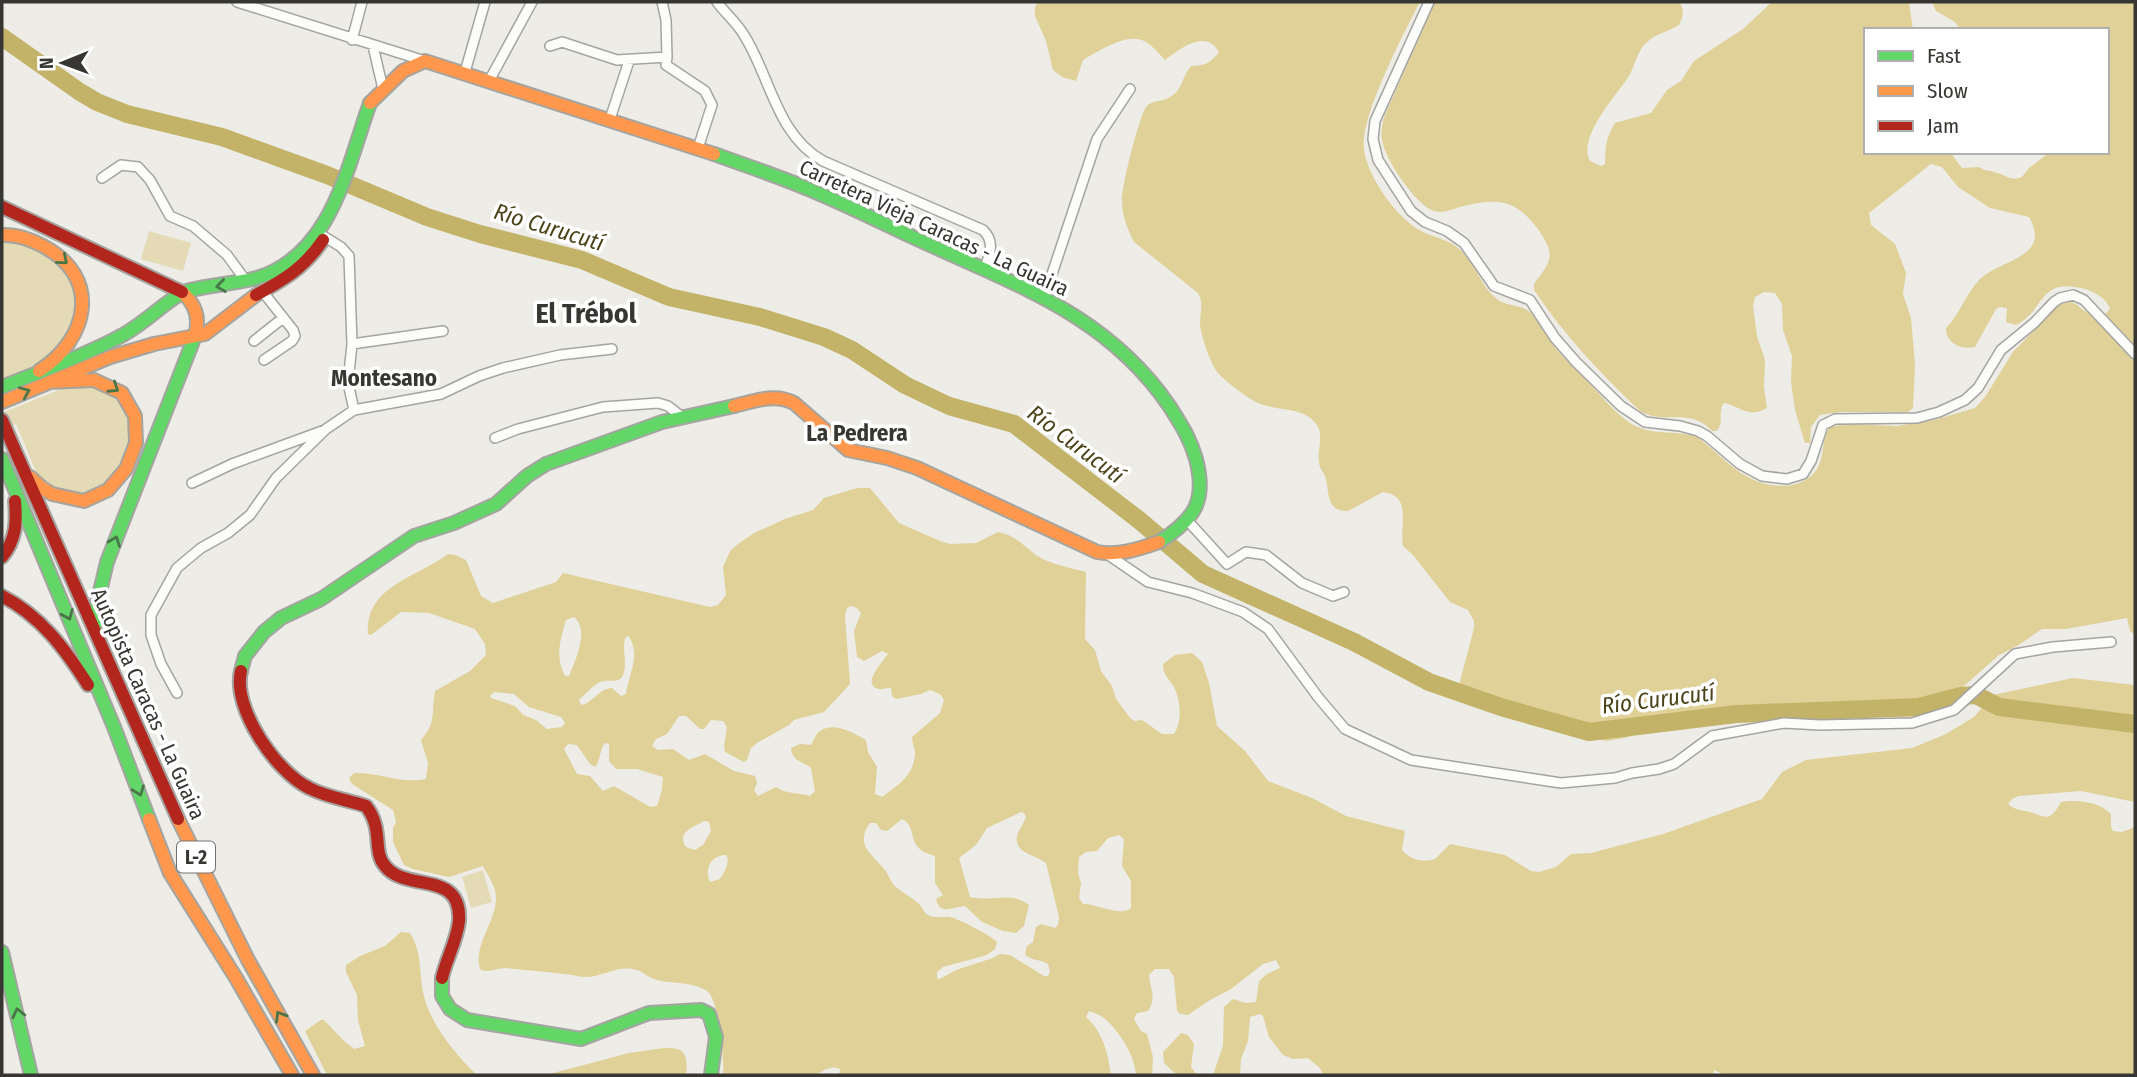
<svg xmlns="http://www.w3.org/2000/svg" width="2137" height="1077" font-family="'Fira Sans Condensed',sans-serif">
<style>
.green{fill:#e4dbb6}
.forest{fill:#dfd198;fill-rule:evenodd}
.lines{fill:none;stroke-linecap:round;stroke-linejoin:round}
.river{stroke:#c3b369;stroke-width:18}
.street-casing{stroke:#a4a4a0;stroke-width:12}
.fast-casing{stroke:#a4a4a0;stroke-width:16}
.slow-casing{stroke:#a4a4a0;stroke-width:16}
.jam-casing{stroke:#a4a4a0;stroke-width:16}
.street{stroke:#fcfcfb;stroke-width:9}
.fast{stroke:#63d668;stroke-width:12}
.slow{stroke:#ff974d;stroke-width:12}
.jam{stroke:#b3261e;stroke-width:12}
.oneway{stroke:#497648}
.labels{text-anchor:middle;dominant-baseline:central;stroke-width:7;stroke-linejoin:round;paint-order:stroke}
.shield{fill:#fff;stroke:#737270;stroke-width:2}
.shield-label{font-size:19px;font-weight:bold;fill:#373632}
.street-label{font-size:21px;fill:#373632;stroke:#fff}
.water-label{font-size:23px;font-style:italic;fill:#4d4319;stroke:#fff}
.neighbourhood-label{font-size:23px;font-weight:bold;fill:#373632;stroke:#fff}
.district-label{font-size:28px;font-weight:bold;fill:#373632;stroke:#fff}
</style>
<rect width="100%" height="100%" fill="#edece6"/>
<path class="green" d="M149,231l42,12 -8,28 -42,-12z
M15,242c15,6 37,11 49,23 6,6 10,22 12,30 7,50 -35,69 -74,85v-137z
M71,385l19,1 34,16 9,34 -20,45 -34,18 -33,-14 -9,-11 -21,-50 -14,7v-18z
M483,870l9,32 -21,6 -9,-31z"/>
<path class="forest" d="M1038,2h382c-16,31 -60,114 -56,147 3,28 35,73 61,84 12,5 23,7 33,15 17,14 22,38 39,51 10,8 25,5 34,14 10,9 16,24 24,35 10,12 22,23 33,34 14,14 26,30 42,41 22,14 44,6 67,14 17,12 32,30 51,40 19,11 50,14 66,-4 12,-13 6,-32 16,-46l17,-3 50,2 37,-6 41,-12 10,-11 28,-45 45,-46c17,-11 19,3 33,8 1,0 11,1 13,1l6,-6c-4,-11 -13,-16 -25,-20 -47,-13 -40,22 -69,36l-10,-3 1,-14 -7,-1 -4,2 -21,38c-13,3 -29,-3 -29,-19 14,-14 20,-35 34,-49 21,-20 72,-21 49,-62l-39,-9 -32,-21 -16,-20 -11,-3 -62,49 2,12 24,19 11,29 -3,21 8,24 4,46 -2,44 -5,4h-68l-20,3 -9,12 -1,16h-5l-10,-33 -4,-28 1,-26 -9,-26 -1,-26 -7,-11 -11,-1 -9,5 -2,9 4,30 8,24 -1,27 3,21c-18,11 -27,-2 -43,-5 -7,9 1,21 -8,28h-4c-23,-25 -46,-5 -72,-20 -39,-37 -76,-76 -106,-121v-6c15,-21 23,-27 6,-52 -23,-33 -42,-35 -80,-25 -8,2 -17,7 -26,4 -18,-6 -47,-49 -51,-67 -3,-10 -1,-18 1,-27l51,-115h244c6,8 4,15 0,23 -11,7 -23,8 -33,18 -9,8 -11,23 -17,33 -13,20 -52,61 -39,85l11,5 4,-2c1,-20 0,-23 10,-41l36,-10 16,-23 14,-9 13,-20 49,-32 29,-27h137l4,28h-47v122h84l12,16 17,-1c7,5 11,3 18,6 11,3 13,8 25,4l7,-9 21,-16h57v-122h-146l-6,-8 -19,-11 -4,-9h203v633l-5,-4 -3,-13 -61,11h-24l-25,17 -18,9 -52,46 -26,15 -28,1 -38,-5 -21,-6 -55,-2 -16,6 -7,5 -24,5h-9l-22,-5 -38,2 -11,3 -23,17 -22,4 -43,-8 -19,-10 -27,-7 -25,-12 -16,-4 -19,-11 16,-61v-7l-6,-11 -18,-8 -37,-47 -10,-9c-4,-21 10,-50 -20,-54l-35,19c-23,1 -18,-20 -23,-35 -2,-5 -6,-8 -6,-14 -2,-12 5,-27 -2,-37 -12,-19 -42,-14 -59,-22 -8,-3 -33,-22 -39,-29 -8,-8 -18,-38 -19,-50 0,-11 4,-21 -2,-31l-64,-51c-6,-12 -12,-26 -12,-41 -1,-12 17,-84 24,-94 5,-7 17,-5 24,-10 13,-7 12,-21 21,-31 13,0 20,-3 28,-14 -14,-24 -39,-3 -54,8 -8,-8 -16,-20 -28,-21 -17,-2 -40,13 -54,21l-7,21 -14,-4 -9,-7 -7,-29 -11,-25v-9z
M857,488h13l29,35 41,18 10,3 26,-1 22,-11c17,3 26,14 39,24 13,8 34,12 49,16l-1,67 10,11 6,21 11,15 4,13 15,20 4,2 7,-1 20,14h12c8,-12 7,-31 1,-45 -4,-9 -13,-14 -12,-25l12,-9 17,-2 10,9 7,21 8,43 28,25 23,30 44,17 34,18 59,15 -3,19c9,10 20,13 33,9l15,-15 55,11 26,16 8,1 17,-5 15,-13 20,-1 72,-19 99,-35 20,-27 24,-12 106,-12 34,-14 28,-17 19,-22 80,-17 62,7v117l-54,-11 -62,5 -7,3 -4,5c7,6 13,6 22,8 18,7 21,8 31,-10 15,-3 40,0 50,12v13l2,4 9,1 13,-5v248h-410l-11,-5 -1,5h-390l-3,-7 -12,-10 -15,1 -10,-4 -14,-18 -6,-21 -3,-2 -10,3 -2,24 -7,18 -1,16h-27l10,-29 1,-39 9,-8 13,4 10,-1 3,-21 8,-7 13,-6 -4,-8 -13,4 -32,25 -21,11 -22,15 -8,-1 -3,-3 -3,-34 -5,-8h-14l-6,6c1,13 8,24 -1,36l-11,2 -3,6 7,12 6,3 6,23 -1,18h-16c-1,-19 -16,-43 -31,-56 -4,-4 -11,-6 -16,-8l-3,6c17,15 22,36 25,58h-272l1,-6c-9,-4 -16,1 -24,6h-93c2,-13 -5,-76 -15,-83 -14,-11 -36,-8 -51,-12 -9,-2 -15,-10 -24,-11 -17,-3 -31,8 -48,8 -7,0 -14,-3 -21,-3 -19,-2 -39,-4 -59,-6 -10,0 -16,6 -25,1 -7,-24 16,-47 16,-71 0,-12 -8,-22 -13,-32l-34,11 -36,-8 -9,-4 -11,-23v-14l3,-6 -3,-12 -41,-26 -3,-6 5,-5c26,-1 45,11 72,6l2,-16 -7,-23c16,-19 10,-27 14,-49l35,-20 16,-16 -1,-11 -10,-15 -46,-16 -28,-1 -30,23 -3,-1c-3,-48 48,-56 80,-80l7,1 11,5 15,36 12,7 63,-21 7,-9 147,34 8,-2 8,-10 -3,-28 7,-16 8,-7 16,-11 31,-14 28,-9 11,-12zM851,606l6,2 4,5 -7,18 3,26 7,4 18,-10 6,3c-2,4 -29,31 -9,35 4,1 8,-2 12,-1l1,8 4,3 25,-5 9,-4 10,4 4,6 -4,13 -28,24c0,6 3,12 3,17 -2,23 -16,30 -33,43l-7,-3 2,-27 -9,-15 -2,-12c-12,-7 -33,-19 -46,-9 -5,3 -6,10 -9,14l-11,-1 -9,4c2,15 11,12 20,20l4,23 -5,5c-13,-4 -22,-1 -34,-9l-18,9 -4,-6 3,-7 -2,-7 -21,-5 -29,-17 -16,6 -16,-11 -15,1 -6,-4 4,-7 11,-5 12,-18h7l14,13h4l7,-9 12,1 4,6 -3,19 1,6 19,10 3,-2 4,-12 6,-5 32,-18 5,-5 30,-8 26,-28 -5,-68 2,-8zM574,617c16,13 1,44 -5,59h-4c-10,-18 -5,-36 1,-56zM628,636c14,17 0,41 -2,58l-5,2 -9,-8c-14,1 -19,15 -31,17l-2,-5c4,-4 17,-17 21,-18 11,-4 20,4 24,-10 3,-11 -2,-22 1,-34zM494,692l20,2 15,13 32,10 4,6 -3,4 -15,2 -11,-9 -13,-5 -8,-9 -24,-8 -1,-2zM605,743l4,1v17l7,8h21l26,8 -1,13 -5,16 -7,1 -36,-21 -11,5 -13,-15 -13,-2 -13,-25 4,-5 9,1 13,19 5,3c6,-7 4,-16 10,-24zM1021,812l3,1 2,4c-2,6 -6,11 -8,16 -7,20 16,21 28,30l13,54 -1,8 -3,3 -14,-4 -5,3 -3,15 -6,4 -2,8c5,7 16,5 23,10l2,8 -2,4h-4l-34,-21 -10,-1 -7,4 -37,12 -16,9 -3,-1v-6l6,-5 44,-12 8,-6 2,-7c-5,-6 -40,-24 -47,-25 -7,-1 -16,2 -22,-2 -4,-2 -6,-9 -10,-12 -7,-6 -15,-10 -22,-16 -6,-5 -7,-13 -12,-18 -11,-14 -30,-24 -14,-46h6l5,7 6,1 15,-12c18,9 1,29 33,37v27l8,12 -7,4c4,17 16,8 29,7l17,16 21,9 13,2 8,-7 5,-21c-17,-14 -38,-3 -59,-8l-11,-39 17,-13 11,-17zM704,821l5,1 2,9 -8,14 -8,5 -9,-3c-10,-15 8,-20 18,-26zM1119,835l5,4 -2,27 9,15v27c-12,9 -33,-4 -48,-4l-4,-6 2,-15 -3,-10 1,-16 7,-5 11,-1 11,-13zM726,855c5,7 -2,17 -6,24l-10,3c-6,-13 1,-27 16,-27z
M401,932l9,1c12,19 9,38 13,59 6,31 32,62 54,83h-150l-22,-44 16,-11h3l20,21 10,8 11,-3 -7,-26 -1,-25 -11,-23v-7l14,-9 25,-10z
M1181,1033l7,2 6,9 -3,23 6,8h-20l-13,-12 -1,-11z
M664,1048c22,-1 24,7 22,27h-140l83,-22z"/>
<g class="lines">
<path class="river" d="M2,37l78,55 17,10 30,12 95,23 105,38 100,42 53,17 102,26 87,37 91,20 64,20 28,13 53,35 44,21 65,18 125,96 64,54 151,68 75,40 72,25 88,25 147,-18 183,-7 42,-11 15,-1 23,12 136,17"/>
<g class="street-casing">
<path id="street" d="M237,2l188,59
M662,2l4,18 1,37
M717,2c8,11 20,21 27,33 27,43 32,99 79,126l160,69c13,12 6,26 1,40
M1429,2l-54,119 -2,18 5,21 33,51 14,11 22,9 17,12 30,43 36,14 25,38 21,24 45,44 24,16 35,4 18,5 9,5 33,28 22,12 25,3 16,-5 8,-13 12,-36 12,-6 82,-1 22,-6 26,-12 13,-12 23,-38 33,-27 20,-21 6,-4 13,-3 11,5 51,54
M352,40l10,-38
M373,46l10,43
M550,46l12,-4 55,18 50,-3 -1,8 39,26 7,14 -14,43
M465,72l20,-70
M489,81l43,-79
M610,119l19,-58
M102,178l19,-13 17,2 12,13 20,36 23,10 34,29 19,26
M320,234l21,13 8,9 3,88 -4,39 6,27 87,-16 38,-18 24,-8 57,-13 52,-6
M263,292l30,38 2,6 -3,5 -28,19
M1044,298l53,-159 33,-50
M254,341l29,-23
M352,344l91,-13
M495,438l23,-9 85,-22 55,-4 10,3 14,11
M192,483l40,-19 93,-34
M1187,520l40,44 19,-12 20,3 36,28 31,13 11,-4
M1107,554l41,28 44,11 51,19 25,17 50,68 27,32 66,31 150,23 54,-5 17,-5 27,-4 15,-5 38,-28 72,-13 36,2 92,-2 42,-13 61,-56 38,-7 58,-5
M177,693l-16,-29 -10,-29v-20l26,-47 24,-20 27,-15 22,-18 26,-37 50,-49 28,-19"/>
</g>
<g class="fast-casing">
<path id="fast" d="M714,154c33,12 67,23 99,37 39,16 77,36 115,53 94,43 182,74 242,163 12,19 20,31 26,52 11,42 -1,60 -37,83
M2,387c39,-16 80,-30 117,-50 22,-11 40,-30 61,-43 10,-7 60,-11 77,-16 75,-23 90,-111 113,-175
M2,459l11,26
M13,485l101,242 35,92
M95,628l3,-28 9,-38 88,-226
M241,671l4,-15 19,-24 17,-14 40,-19 93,-63 40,-13 42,-19 31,-28 19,-12 116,-42 72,-16
M2,952l29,123
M442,978v18l8,13 17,11 114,19 68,-26 52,-3 8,4 7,23 -5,38"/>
</g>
<g class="slow-casing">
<path id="slow" d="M370,103l33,-32 22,-10 289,93
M2,235c15,-1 28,4 41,11 59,31 46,93 -4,125
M182,292c14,13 18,26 13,44
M2,402l108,-45 44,-13 51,-10 51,-39
M734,406c20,-5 41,-13 60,-3l54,47 39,8 30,10 180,84c22,4 42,-3 62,-10
M30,477l12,11 10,6 32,7 24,-11 18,-21 10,-26 -1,-27 -13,-23 -28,-13 -45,2
M149,819l21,54 66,105 56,97
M178,819l70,141 65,115"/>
</g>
<g class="jam-casing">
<path id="jam" d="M2,207l180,85
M256,295c29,-16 48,-27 67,-55
M2,420l15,35
M17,455l161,364
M2,557c14,-17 15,-35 13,-56
M2,596c39,20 63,53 86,89
M241,671c-9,37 35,101 68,117 17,9 39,12 57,18 18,23 6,45 19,60 21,27 77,3 74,55 -2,20 -13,38 -17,57"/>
</g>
<use href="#street" class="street"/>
<use href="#fast" class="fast"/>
<use href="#slow" class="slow"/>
<use href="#jam" class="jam"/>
</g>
<defs><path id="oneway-chevron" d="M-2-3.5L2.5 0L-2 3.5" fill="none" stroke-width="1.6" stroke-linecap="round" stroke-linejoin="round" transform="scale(1.75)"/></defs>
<g class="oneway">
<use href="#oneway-chevron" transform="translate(63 260) rotate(41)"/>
<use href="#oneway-chevron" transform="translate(221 286) rotate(172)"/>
<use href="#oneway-chevron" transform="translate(114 388) rotate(33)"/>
<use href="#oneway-chevron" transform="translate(25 392) rotate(-23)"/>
<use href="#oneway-chevron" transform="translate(115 541) rotate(-69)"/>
<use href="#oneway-chevron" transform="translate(68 615) rotate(67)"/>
<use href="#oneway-chevron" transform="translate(139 791) rotate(70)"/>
<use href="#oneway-chevron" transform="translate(18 1013) rotate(-103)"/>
<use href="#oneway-chevron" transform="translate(280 1016) rotate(-121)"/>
</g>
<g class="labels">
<rect class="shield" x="177" y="841.5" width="38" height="31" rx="5"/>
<g class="shield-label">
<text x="196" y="857">L-2</text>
</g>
<g class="street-label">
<text transform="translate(934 228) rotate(25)">Carretera Vieja Caracas - La Guaira</text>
<text transform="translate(148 704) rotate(66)">Autopista Caracas - La Guaira</text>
</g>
<g class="water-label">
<text transform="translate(549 227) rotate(17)">Río Curucutí</text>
<text transform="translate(1076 444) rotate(37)">Río Curucutí</text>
<text transform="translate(1658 699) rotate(-7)">Río Curucutí</text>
</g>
<g class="neighbourhood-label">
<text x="384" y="378">Montesano</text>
<text x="857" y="433">La Pedrera</text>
</g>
<g class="district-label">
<text x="586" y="313">El Trébol</text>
</g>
</g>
<rect width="2137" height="1077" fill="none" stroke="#373632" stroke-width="7"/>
<rect x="1864" y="28" width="245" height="126" fill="#ffffff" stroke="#afafad" stroke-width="2"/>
<rect x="1878" y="51" width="35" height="10" fill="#63d668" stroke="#afafad" stroke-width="2"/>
<text x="1927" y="63" font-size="21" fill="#373632">Fast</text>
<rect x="1878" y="86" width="35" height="10" fill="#ff974d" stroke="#afafad" stroke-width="2"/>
<text x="1927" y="98" font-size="21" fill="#373632">Slow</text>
<rect x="1878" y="121" width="35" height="10" fill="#b3261e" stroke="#afafad" stroke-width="2"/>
<text x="1927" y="133" font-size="21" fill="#373632">Jam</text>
<g transform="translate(63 63) rotate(269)" stroke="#ffffff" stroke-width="5" paint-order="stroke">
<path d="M0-5L12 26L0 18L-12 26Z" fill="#373632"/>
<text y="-10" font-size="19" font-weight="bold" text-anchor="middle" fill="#373632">N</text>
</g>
</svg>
